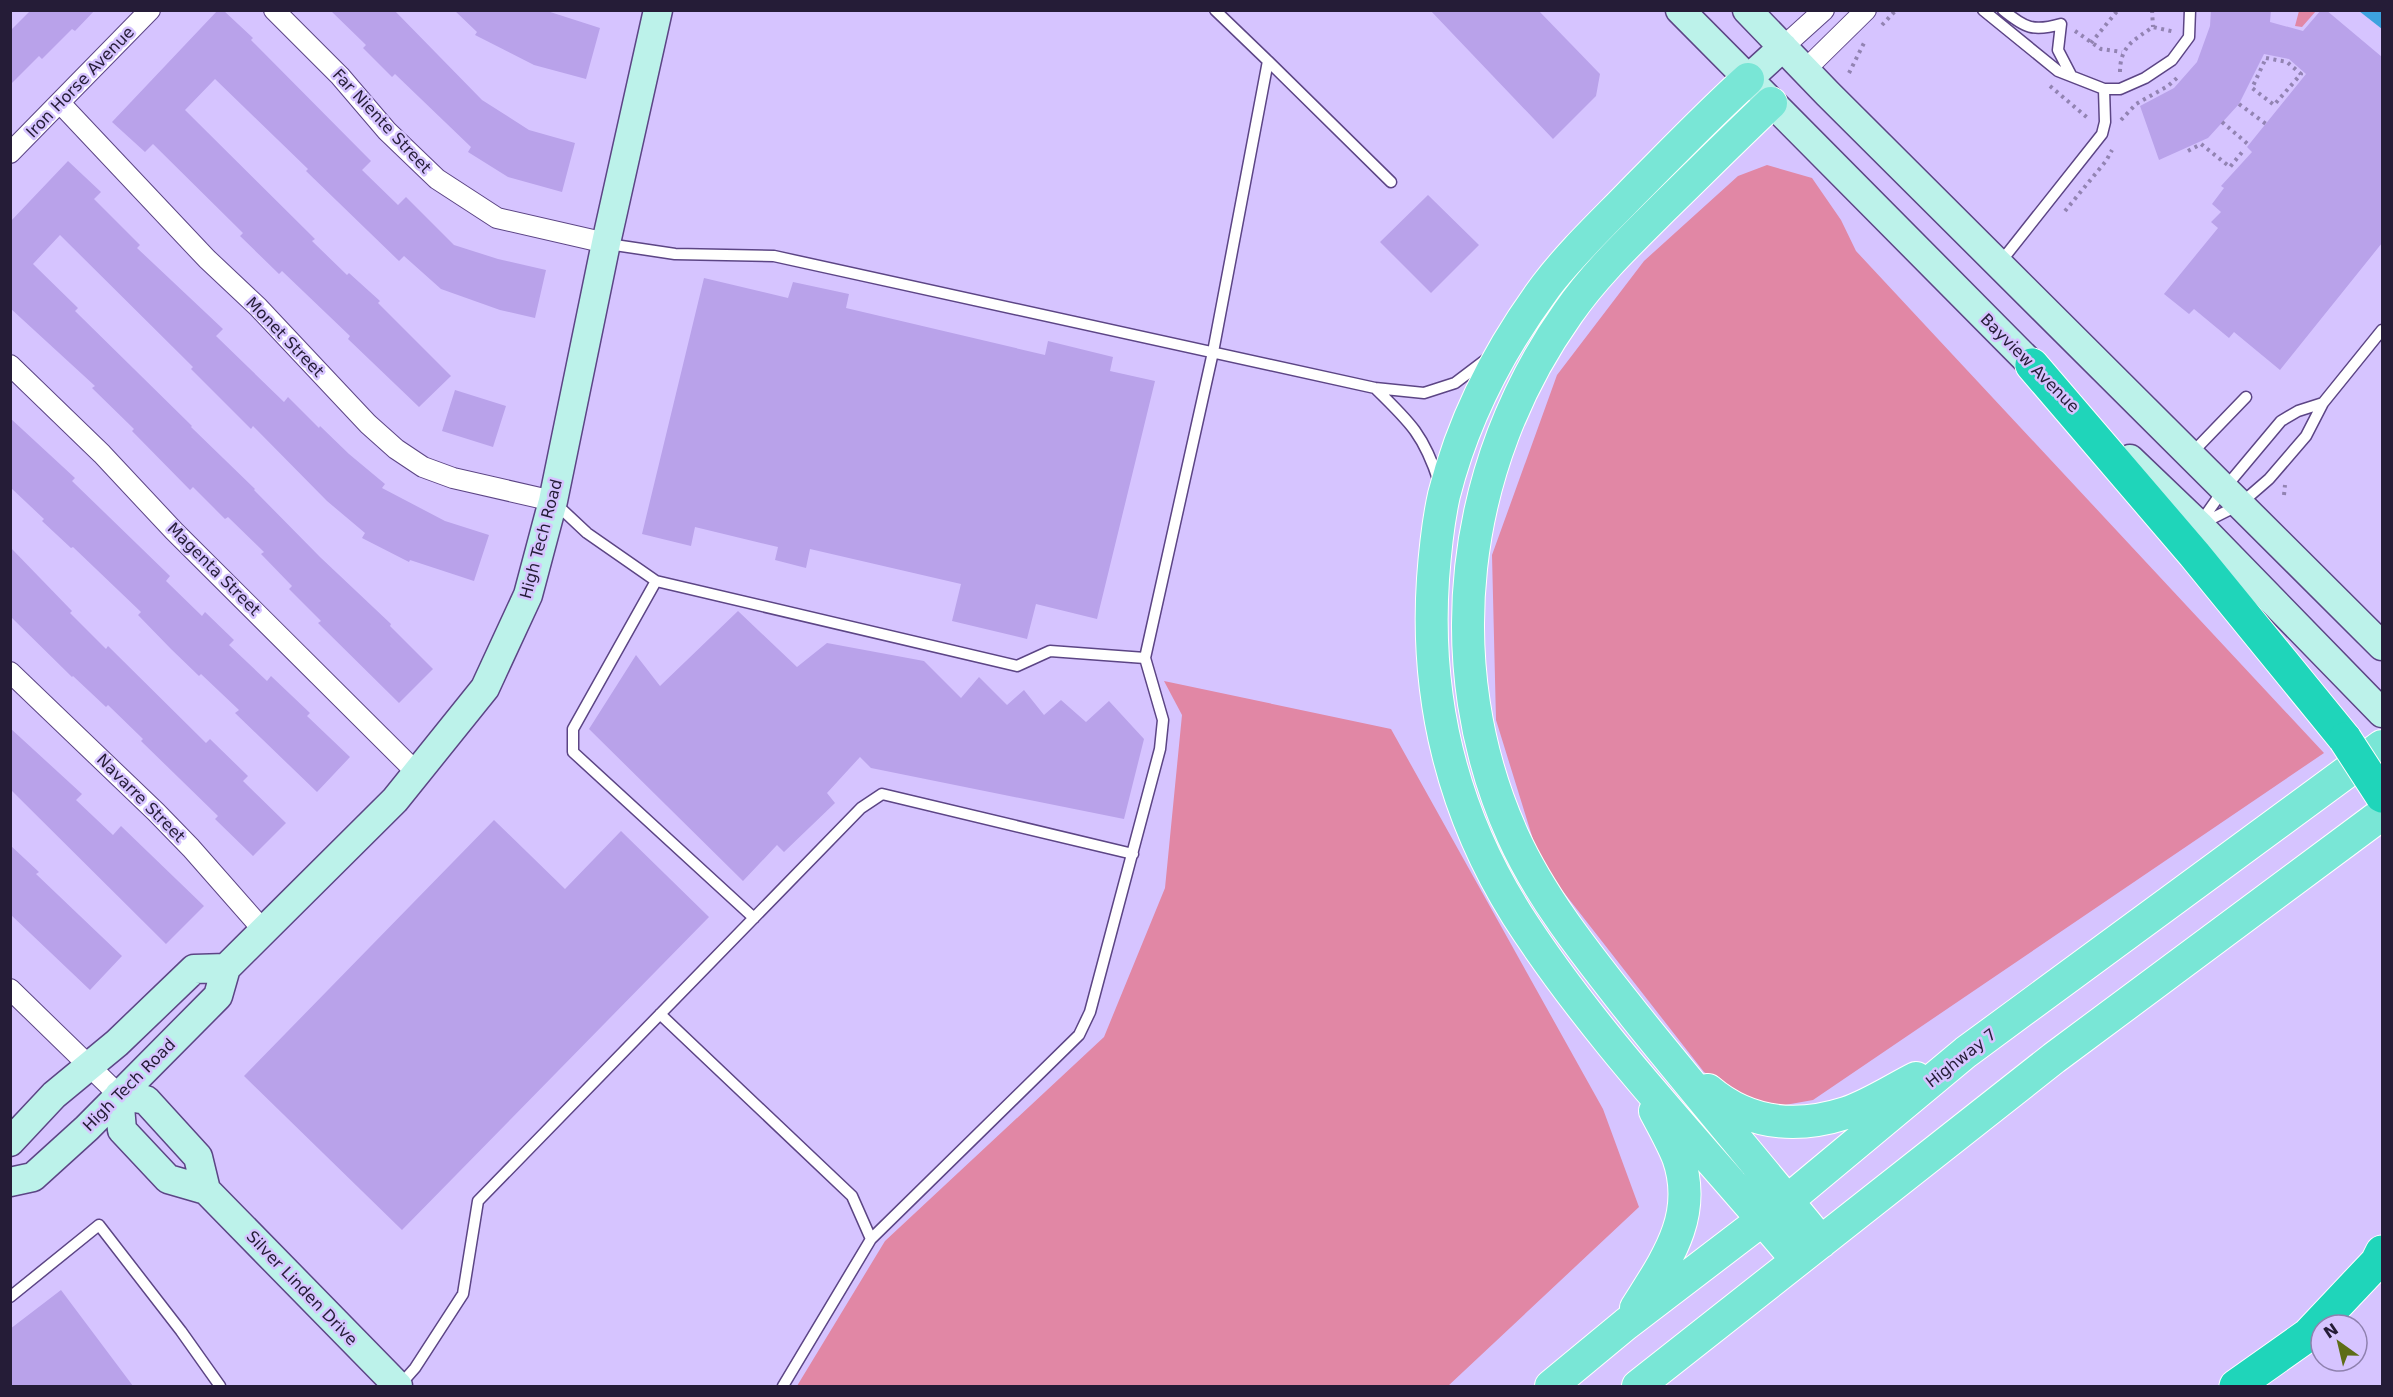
<svg xmlns="http://www.w3.org/2000/svg" width="2393" height="1397" font-family="'DejaVu Sans',sans-serif">
<style>
.green{fill:#e187a5}
.water{fill:#3da3df}
.building{fill:#b9a2ea}
.lines{fill:none;stroke-linecap:round;stroke-linejoin:round}
.lane-casing{stroke:#5c4585;stroke-width:13}
.street-casing{stroke:#5c4585;stroke-width:22}
.secondary-casing{stroke:#5c4585;stroke-width:31}
.primary-casing{stroke:#fff;stroke-width:34}
.highway-casing{stroke:#fff;stroke-width:35}
.path{stroke:#9283b2;stroke-width:4;stroke-dasharray:3 4.5;stroke-linecap:butt}
.lane{stroke:#fff;stroke-width:10}
.street{stroke:#fff;stroke-width:20}
.secondary{stroke:#bcf2ea;stroke-width:28}
.primary{stroke:#79e6d6;stroke-width:32}
.highway{stroke:#1fd5ba;stroke-width:33}
.highway-bridge-casing{stroke:#fff;stroke-width:35;stroke-linecap:butt}
.highway-bridge{stroke:#1fd5ba;stroke-width:33}
.labels{text-anchor:middle;dominant-baseline:central;stroke-width:5;stroke-linejoin:round;paint-order:stroke}
.street-label{font-size:16px;fill:#251c37;stroke:#d6c4ff}
</style>
<rect width="100%" height="100%" fill="#d6c4ff"/>
<path class="green" d="M2299,11h17l-14,16 -7,-1z
M1767,165l45,13 29,42 15,31 468,502 -511,347 -50,9 -59,-37 -164,-210 -44,-142 -4,-165 65,-180 87,-114 94,-85z
M1164,681l227,48 212,380 36,98 -191,179h-651l88,-145 219,-204 61,-149 17,-173z"/>
<path class="water" d="M2359,11h23v18z"/>
<path class="building" d="M31,10h64l-20,21 -3,-2 -30,30 -3,-3 -29,29v-54z
M218,10h5l30,28 -2,2 120,121 -9,9 36,35 8,-8 48,48 44,14 48,11 -11,48 -35,-8 -59,-21 -37,-33 -5,5 -93,-90 2,-2 -93,-90 -30,31 130,129 -3,2 35,34 2,-2 31,28 -2,2 73,73 -32,31 -71,-68 2,-3 -68,-65 -3,3 -39,-38 3,-3 -90,-89 -8,8 -33,-30z
M330,10h64l88,90 47,30 46,13 -13,49 -54,-15 -40,-25 3,-5 -76,-73 -3,3 -29,-29 3,-3z
M454,10h90l56,18 -14,51 -52,-14 -59,-30 2,-3z
M1430,10h108l62,64 -4,22 -43,43z
M2211,10h60l-1,12 33,9 18,-21h5l56,47v186l-102,127 -46,-38 -5,6 -35,-29 -5,5 -25,-20 54,-66 -7,-6 10,-10 -9,-8 12,-16 -3,-2 31,-34 -5,-5 59,-73 -17,-15 -25,-5 -25,50 -31,34 -49,22 -19,-54 34,-18 23,-26 13,-36z
M68,161l33,31 -7,7 46,46 -3,3 86,81 -7,7 68,66 4,-5 31,31 1,-2 29,28 36,30 -3,4 63,33 44,14 -15,46 -64,-21 -1,2 -47,-24 3,-5 -38,-32 -74,-75 -2,3 -60,-60 2,-2 -133,-132 -27,29 45,44 -3,3 117,115 -1,1 64,62 -1,1 66,67 71,67 -1,2 43,43 -34,34 -81,-80 3,-2 -32,-32 3,-3 -31,-32 3,-2 -36,-35 -3,2 -32,-32 -3,3 -58,-59 2,-2 -42,-41 3,-2 -85,-78v-86z
M1428,195l51,50 -48,48 -51,-51z
M704,278l84,20 5,-16 56,12 -3,14 199,47 3,-14 65,16 -3,14 45,10 -58,238 -61,-15 -9,35 -75,-18 9,-37 -151,-35 -4,19 -31,-8 3,-13 -83,-20 -4,19 -49,-12z
M455,390l51,16 -13,41 -51,-16z
M10,418l65,60 -3,3 98,95 -4,5 36,35 3,-4 29,28 -5,5 38,36 4,-5 39,37 -3,3 43,41 -33,35 -82,-79 4,-3 -38,-36 -2,2 -28,-27 -33,-34 3,-3 -68,-65 -2,1 -29,-27 2,-2 -34,-32z
M10,547l62,64 -2,2 36,36 2,-3 98,97 4,-4 38,37 -5,5 43,42 -33,33 -38,-37 3,-3 -77,-75 2,-2 -35,-34 -2,2 -33,-31 -1,1 -62,-61z
M738,611l59,56 30,-24 97,18 37,37 18,-21 28,28 17,-15 20,25 17,-15 25,22 23,-21 35,38 -20,80 -253,-51 -11,-11 -33,36 8,10 -51,49 -7,-7 -34,36 -154,-152 47,-74 24,31z
M10,728l72,66 -6,6 37,35 8,-9 83,80 -38,38 -156,-155z
M494,820l71,69 56,-58 88,86 -307,313 -158,-154z
M10,845l29,27 -3,2 86,82 -32,34 -80,-76z
M61,1290l72,96h-123v-57z"/>
<g class="lines">
<g class="lane-casing">
<path id="lane" d="M1983,10l75,61 46,18h16l25,-11 27,-18 17,-23 1,-27
M2003,10c22,18 30,22 58,14l-3,26 13,25
M1268,61l123,121
M608,244l67,10 99,2 601,132 49,5 31,-10 33,-25
M1999,264l103,-130 3,-12 -1,-33
M1375,388c35,34 49,47 64,94
M2190,455l56,-58
M555,503l32,30 69,48 361,85 33,-15 95,7
M2200,523l24,-34 57,-68 17,-10 25,-8
M2201,524l38,-19 30,-26 37,-43 17,-33 59,-73
M656,581l-83,148v23l181,166
M660,1014l192,182 19,43
M10,1297l89,-72 82,106 39,55
M400,1385l15,-17 48,-74 15,-93 383,-393 21,-14 251,60
M783,1386l88,-147 208,-204 11,-23 70,-263 3,-29 -18,-62 68,-306 55,-291 -53,-51"/>
</g>
<g class="street-casing">
<path id="street" d="M274,10l66,66 47,55 50,48 60,39 109,25
M1783,47l41,-37
M1805,70l61,-60
M60,103l147,156 51,48 110,117 28,25 27,18 30,11 100,23
M10,153l140,-143
M10,365l92,89 72,77 243,242
M10,672l146,140 35,36 73,83
M10,989l109,106"/>
</g>
<g class="secondary-casing">
<path id="secondary" d="M1680,10l367,370
M1747,10l81,84 554,552
M1748,79l35,-32
M2130,459l69,66 183,188
M119,1095l3,35 46,49 38,11 192,196
M119,1095l27,5 52,57 8,33
M10,1142l44,-47 63,-52 77,-74 32,-1
M10,1182l23,-5 54,-49 131,-132 8,-28 169,-168 90,-112 43,-93 25,-94 53,-258 52,-233"/>
</g>
<g class="primary-casing">
<path id="primary" d="M1748,79c-40,36 -78,76 -116,114 -29,30 -61,60 -86,93 -46,62 -83,134 -102,209 -6,27 -9,56 -11,84 -8,120 20,234 84,336 78,122 187,234 280,345
M1771,103c-36,34 -71,69 -107,104 -33,33 -69,67 -96,106 -108,152 -132,352 -55,523 30,66 78,124 122,180 61,76 124,150 186,226
M1708,1090c41,35 88,39 138,23 24,-8 48,-24 70,-35
M1636,1308c30,-48 63,-92 42,-151 -6,-15 -15,-31 -23,-46
M1551,1386l75,-62 161,-123 179,-149 416,-306
M1638,1386l416,-328 328,-244"/>
</g>
<g class="highway-casing">
<path id="highway" d="M2032,365l162,189 151,185
M2236,1386l72,-51 69,-73 5,-10"/>
</g>
<path class="path" d="M2152,10l1,17
M1882,25l14,-15
M2075,31l26,18 21,3
M2091,43l27,-33
M2266,58l21,4 14,12 -27,31 -22,-17z
M2120,72c0,-26 14,-32 33,-45l22,5
M1849,73l15,-30
M2050,86l40,34
M2239,104l27,20
M2121,120l15,-16 32,-18 9,-8
M2222,122l27,23
M2188,151l13,-7 29,23 13,-16
M2065,211l41,-50 6,-11
M2284,495l1,-10"/>
<use href="#lane" class="lane"/>
<use href="#street" class="street"/>
<use href="#secondary" class="secondary"/>
<use href="#primary" class="primary"/>
<use href="#highway" class="highway"/>
<g class="highway-bridge-casing">
<path id="highway-bridge" d="M2345,739l37,57"/>
</g>
<use href="#highway-bridge" class="highway-bridge"/>
</g>
<g class="labels">
<g class="street-label">
<text transform="translate(80 82) rotate(-46)">Iron Horse Avenue</text>
<text transform="translate(382 121) rotate(47)">Far Niente Street</text>
<text transform="translate(285 337) rotate(46)">Monet Street</text>
<text transform="translate(2030 363) rotate(45)">Bayview Avenue</text>
<text transform="translate(541 539) rotate(-75)">High Tech Road</text>
<text transform="translate(214 569) rotate(45)">Magenta Street</text>
<text transform="translate(141 798) rotate(45)">Navarre Street</text>
<text transform="translate(1961 1058) rotate(-38)">Highway 7</text>
<text transform="translate(129 1085) rotate(-45)">High Tech Road</text>
<text transform="translate(302 1288) rotate(46)">Silver Linden Drive</text>
</g>
</g>
<rect width="2393" height="1397" fill="none" stroke="#251c37" stroke-width="24"/>
<g transform="translate(2339 1343) rotate(326)"><circle r="28" fill="#d6c4ff" stroke="#8f81af" stroke-width="1.5"/>
<path d="M0-4.5L10 22L0 15L-10 22Z" fill="#5e6d17"/>
<text y="-9" font-size="16" font-weight="bold" text-anchor="middle" fill="#251c37">N</text>
</g>
</svg>
